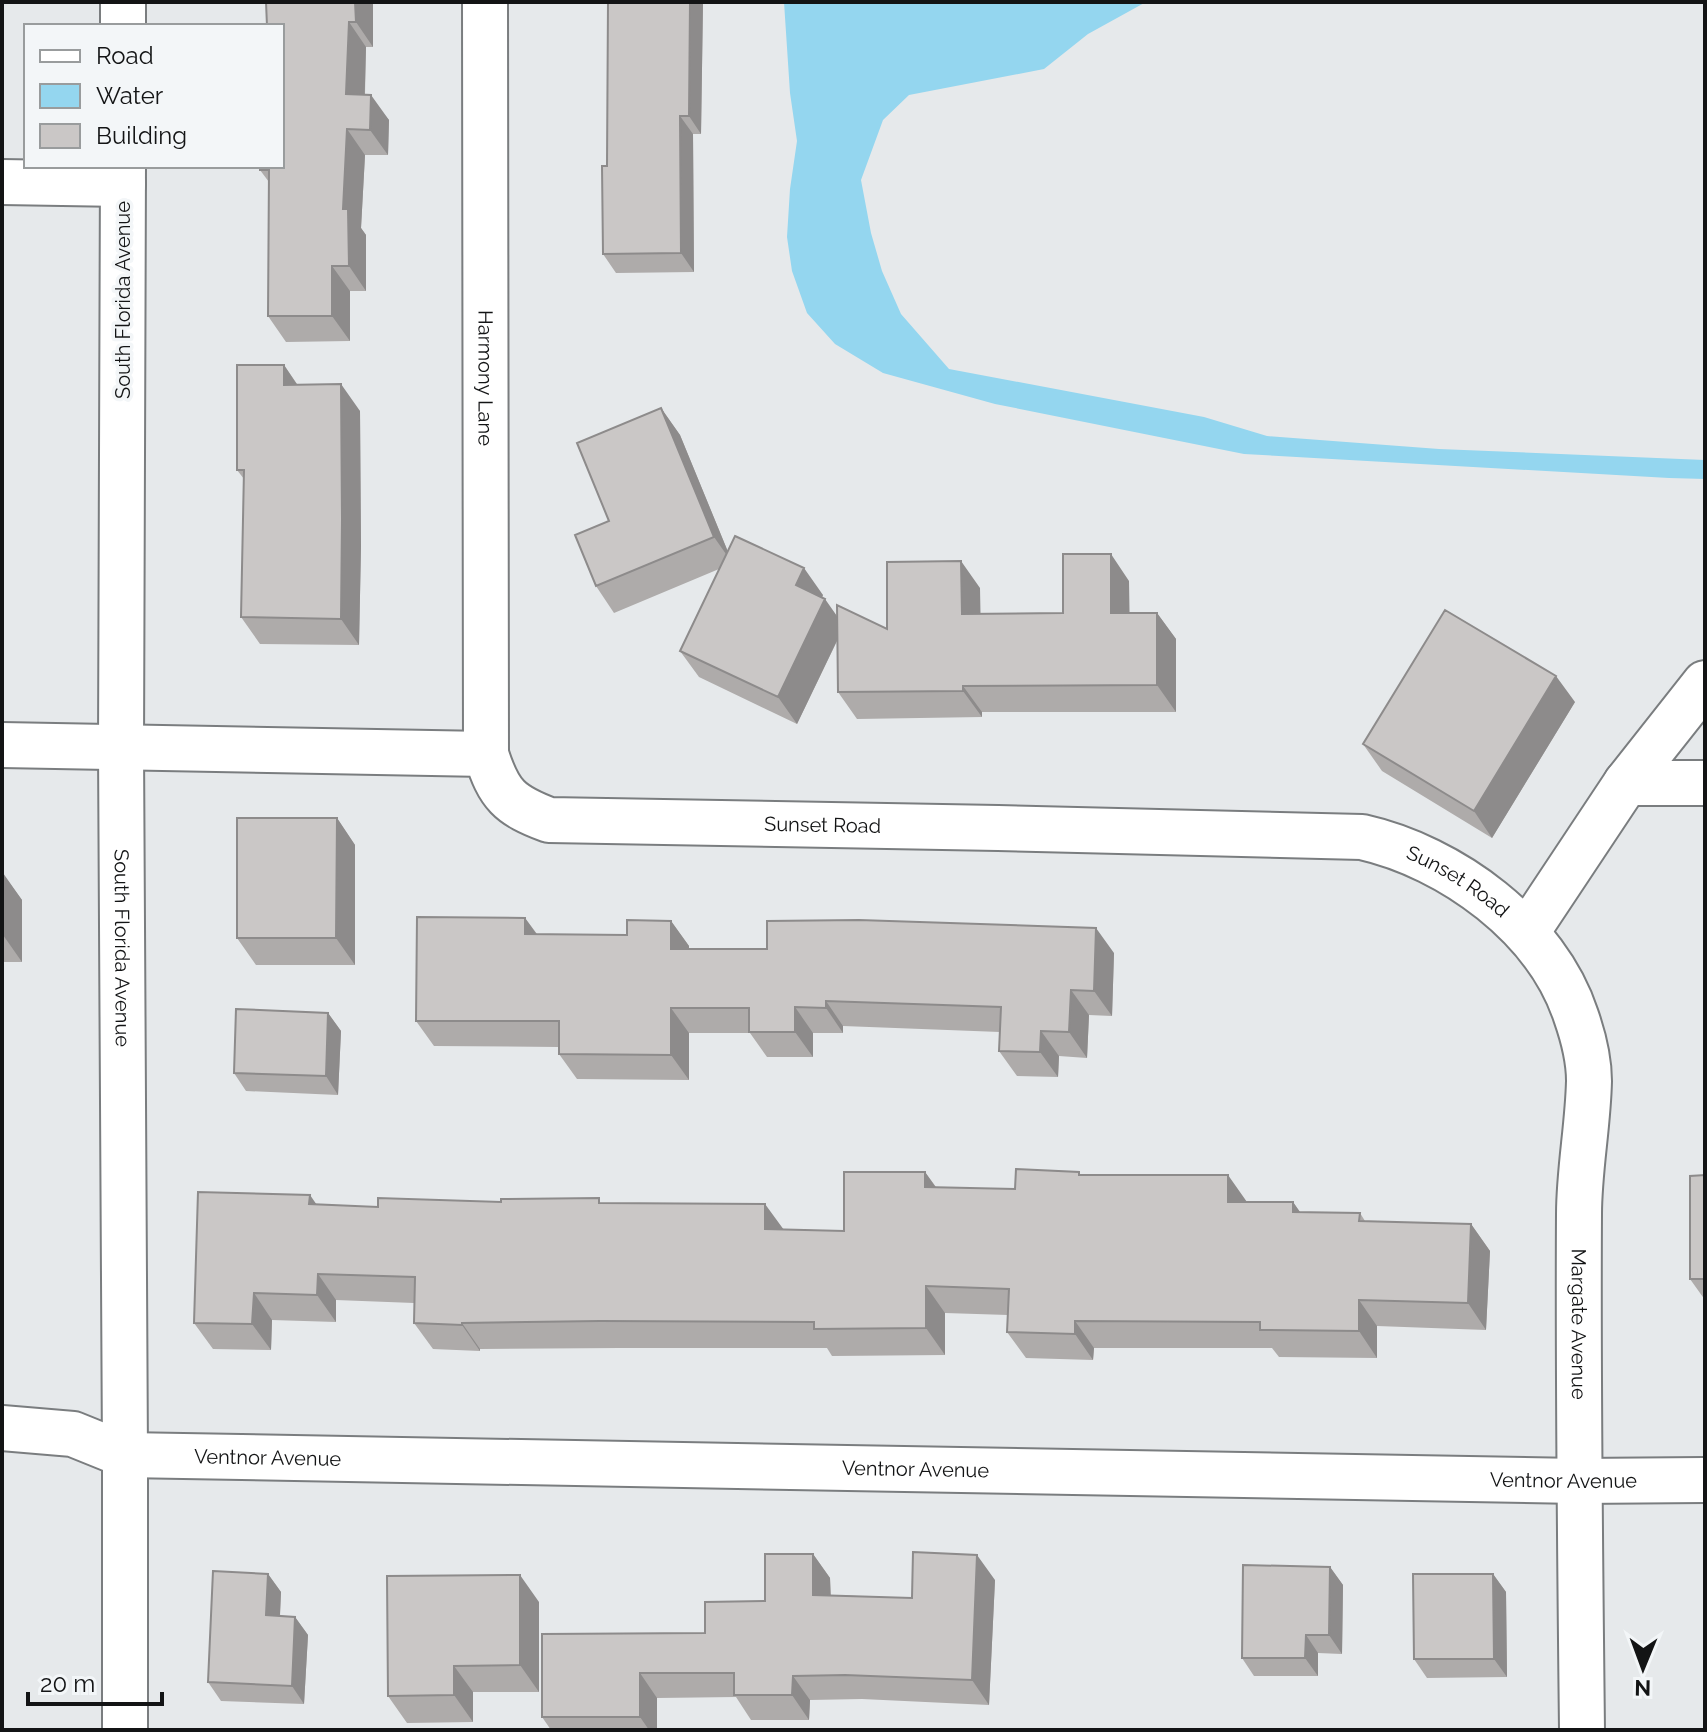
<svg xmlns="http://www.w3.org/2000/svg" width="1707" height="1732" font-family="Raleway,sans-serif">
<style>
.water{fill:#94d6ef}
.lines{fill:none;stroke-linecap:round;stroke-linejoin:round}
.minor-casing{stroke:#7a7d7f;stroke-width:48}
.minor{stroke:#fff;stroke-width:44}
.wall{fill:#aeabaa}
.shaded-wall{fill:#8d8b8b}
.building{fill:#cac7c6;stroke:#8d8b8b;stroke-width:2}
.labels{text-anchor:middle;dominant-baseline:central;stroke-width:7;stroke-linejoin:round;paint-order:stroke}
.street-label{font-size:20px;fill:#131415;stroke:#f3f6f8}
</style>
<rect width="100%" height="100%" fill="#e6e9eb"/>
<path class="water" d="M784,2h362l-58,32 -44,35 -135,26 -26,25 -22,60 10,53 11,38 19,43 48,55 255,48 63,19 172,13 266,11v19l-36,-1 -425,-24 -249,-50 -112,-31 -48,-29 -28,-31 -15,-42 -5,-34 3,-48 7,-48 -7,-48z"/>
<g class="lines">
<g class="minor-casing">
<g id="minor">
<path id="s1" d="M485,2l1,752"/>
<path d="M123,26v-24"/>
<path id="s2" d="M123,166l-2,582 4,707v275"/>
<path d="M2,182l121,2"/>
<path id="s3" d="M2,745l484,9c13,41 23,51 63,66l449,8 364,9c89,20 185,90 214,179 7,20 13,45 13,65 -1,45 -10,89 -10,133 -1,172 1,344 3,516"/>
<path d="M1626,783h79"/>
<path d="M1527,932l99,-149 79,-100"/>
<path id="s4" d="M2,1428l71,6 52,21 1453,26 127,-1"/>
</g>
</g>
<use href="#minor" class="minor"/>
</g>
<path class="wall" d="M266,2h107v45h-7l-1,47 24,26 -1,35h-23l-4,73 5,7v56h-16v50l-64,1 -18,-26 1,-134 -9,-12 22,-4z
M608,2h95l-2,132h-8l1,138 -78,1 -13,-19 4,-88z
M284,365l13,19 63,27 1,135 -2,99 -99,-1 -19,-27 3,-138 -7,-9z
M661,408l19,27 48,117 95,43 -1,3 15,19 50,12 93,-41v25h83l66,-32v32h28l19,26v73h-194v5l-125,2 -19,-27v-53l-41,85 -98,-47 -19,-26 39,-82 -105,44 -18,-27 13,-65z
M1575,702l-83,136 -110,-67 -19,-27z
M337,818l18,27v120h-99l-19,-27z
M2,873l20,27v62h-20z
M525,918l12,16 90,1 44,-14 18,25v3l425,4 -2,63 -23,-1 -2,43 -28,-2 -1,21 -41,-1 -18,-25 1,-19 -157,-6v7h-30v24h-46l-17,-24h-61v47l-112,-1 -18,-25v-7l-125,-1 -18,-25z
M328,1013l13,18 -3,64 -92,-4 -12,-18z
M925,1172l11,15 79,2 66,-14 166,27h46l7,10 60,1 5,8 106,3 19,27 -4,79 -109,-4v32l-98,-1 -7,-9h-178l-1,12 -67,-2 -19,-26 1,-17 -63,-2v42l-113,1 -5,-8h-208l-139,1v2l-47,-2 -19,-26v-20l-78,-3v22l-64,-2 -1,30 -58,-1 -19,-26 122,-119 62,3 123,-5 102,1 180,26 61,2z
M1705,1175v125l-15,-21z
M813,1554l17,24 1,17 81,3 83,-18 -6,125 -127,-6 -52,1 -1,20h-58l-15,-23 -79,1v32h-106l-9,-13 223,-116z
M1330,1567l13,18 -1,69 -24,-1v23h-64l-12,-18z
M268,1574l13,18 -1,24 15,1 13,18 -4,69 -83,-3 -13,-19z
M1493,1574l13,18 1,85 -80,1 -13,-19z
M539,1602v90h-66v30l-66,1 -19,-27z"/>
<path class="shaded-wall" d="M355,2h18v45l-17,-25z
M690,2h13l-2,132 -12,-18z
M349,22l17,25 -2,72 -18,-25z
M371,95l18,25 -1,35 -18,-25z
M680,116l13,18 1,138 -13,-19z
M347,129l18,26 -4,73 5,7v56l-17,-25 -6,-57z
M332,266l18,25v50l-18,-25z
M284,365l18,27 -18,-7z
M341,384l19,27 1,135 -2,99 -18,-26z
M661,408l19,27 53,129 -19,-27z
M1111,554l18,27 1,59 -19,-27z
M961,561l19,27 1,52 -19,-26z
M804,568l19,27 -9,17 -18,-27z
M825,599l19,27 -47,98 -19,-27z
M1157,613l19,26v73l-19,-27z
M1556,676l19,26 -83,136 -18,-27z
M963,686l19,26v5l-19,-26z
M337,818l18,27v120l-19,-27z
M3,873l19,27v62l-19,-27z
M525,918l18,25 -18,-9z
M671,921l18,25v28l-18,-25z
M1096,928l18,25 -2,63 -18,-25z
M1071,990l18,25 -2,43 -18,-26z
M826,1001l17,25v7l-17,-25z
M795,1007l18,26v24l-18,-25z
M671,1008l18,25v47l-18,-25z
M328,1013l13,18 -3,64 -12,-19z
M1041,1031l18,25 -1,21 -18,-25z
M925,1172l19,27 -19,-12z
M1228,1175l19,27h-19z
M310,1195l18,26 -19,-17z
M1293,1202l18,26 -18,-16z
M765,1204l19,26 -19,-1z
M1471,1224l19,27 -4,79 -18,-27z
M318,1274l18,26v22l-19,-27z
M926,1286l19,27v42l-19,-27z
M254,1293l18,27 -1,30 -19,-26z
M1359,1300l18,26v32l-18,-27z
M1075,1321l19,27 -1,12 -18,-26z
M462,1323l18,26v2l-18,-26z
M813,1554l17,24 1,41 -18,-24z
M977,1555l18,25 -6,125 -17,-25z
M1330,1567l13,18 -1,69 -13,-19z
M268,1574l13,18 -2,42 -13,-19z
M1493,1574l13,18 1,85 -13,-18z
M520,1575l19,27v90l-19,-27z
M295,1617l13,18 -4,69 -12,-18z
M1306,1635l12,18v23l-13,-18z
M454,1666l19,26v30l-19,-27z
M640,1673l17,25v32h-8l-9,-13z
M793,1676l17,24 -1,20 -17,-25z"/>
<path class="building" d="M266,2h89l1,20h-7l-3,72 25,1 -1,35 -23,-1 -4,80h5l1,57h-17v50h-64l1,-146h-9v-4h22v-140h-15z
M608,2h82l-1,114h-9l1,137 -78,1 -1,-88h5z
M237,365h47v20l57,-1 1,135 -1,100 -100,-2 3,-147h-7z
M661,408l53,129 -118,49 -21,-51 34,-14 -32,-78z
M735,536l69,32 -8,17 29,14 -47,98 -98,-46z
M1063,554h48v59h46v72l-194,1v5l-125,1 -1,-87 50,24v-67l74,-1 1,53 101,-1z
M1445,610l111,66 -82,135 -111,-67z
M237,818h100l-1,120h-99z
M2,873h1v62h-1z
M417,917l108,1v16l102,1v-15l44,1v28h96v-28l92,-1 237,8 -2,63 -23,-1 -2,42 -28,-1 -1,21 -41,-1 2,-44 -175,-6v7l-31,-1v25h-46v-24h-78v47l-112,-1v-33h-143z
M236,1009l92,4 -2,63 -92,-3z
M1016,1169l63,3v3h149v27h65v10l67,1 -1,8 112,3 -3,79 -109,-3v31l-99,-1v-8l-185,-1v13l-68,-2 2,-43 -83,-3v42l-112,1v-7l-214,-1 -138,2v2l-48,-2 1,-46 -97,-3 -1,21 -63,-2 -2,31 -58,-1 4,-131 112,3 -1,9 69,3v-9l123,4v-3l98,-1v5l166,1v25l79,2v-59h81v15l90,2z
M1705,1175v104h-15v-103z
M913,1552l64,3 -5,125 -127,-5 -52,1 -1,19h-58v-22h-94v44h-98v-83l163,-1v-31l60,-1v-47h48v41l99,3z
M1243,1565l87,2 -1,68h-23l-1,23h-63z
M213,1571l55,3 -2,41 29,2 -3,69 -84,-4z
M1413,1574h80l1,85h-80z
M520,1575v90l-66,1v29l-66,1 -1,-120z"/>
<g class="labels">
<g class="street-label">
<text transform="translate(123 300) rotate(-90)">South Florida Avenue</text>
<text stroke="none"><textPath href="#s1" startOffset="376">Harmony Lane</textPath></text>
<text stroke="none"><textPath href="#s3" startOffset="854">Sunset Road</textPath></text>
<text stroke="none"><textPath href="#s3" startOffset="1500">Sunset Road</textPath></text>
<text stroke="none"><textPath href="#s2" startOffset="782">South Florida Avenue</textPath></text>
<text stroke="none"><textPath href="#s3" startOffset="1994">Margate Avenue</textPath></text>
<text stroke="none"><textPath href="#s4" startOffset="270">Ventnor Avenue</textPath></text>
<text stroke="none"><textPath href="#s4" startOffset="918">Ventnor Avenue</textPath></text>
<text stroke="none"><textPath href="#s4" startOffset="1566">Ventnor Avenue</textPath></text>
</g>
</g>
<rect width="1707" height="1732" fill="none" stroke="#131415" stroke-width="8"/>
<rect x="24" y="24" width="260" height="144" fill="#f3f6f8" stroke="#999c9d" stroke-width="2"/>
<rect x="40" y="50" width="40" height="12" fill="#ffffff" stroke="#999c9d" stroke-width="2"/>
<text x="96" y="64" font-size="24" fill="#131415">Road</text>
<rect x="40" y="84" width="40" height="24" fill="#94d6ef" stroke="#999c9d" stroke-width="2"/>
<text x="96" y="104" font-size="24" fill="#131415">Water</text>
<rect x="40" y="124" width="40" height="24" fill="#cac7c6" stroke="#999c9d" stroke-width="2"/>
<text x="96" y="144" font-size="24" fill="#131415">Building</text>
<g transform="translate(1643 1668) rotate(181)" stroke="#f3f6f8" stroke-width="6" paint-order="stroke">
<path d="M0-6L14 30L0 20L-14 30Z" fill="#131415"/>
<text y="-12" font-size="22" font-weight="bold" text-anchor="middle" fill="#131415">N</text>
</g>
<path d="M28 1692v12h134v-12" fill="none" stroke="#131415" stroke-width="4"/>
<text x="40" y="1692" font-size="24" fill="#131415" stroke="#f3f6f8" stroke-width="6" paint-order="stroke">20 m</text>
</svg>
